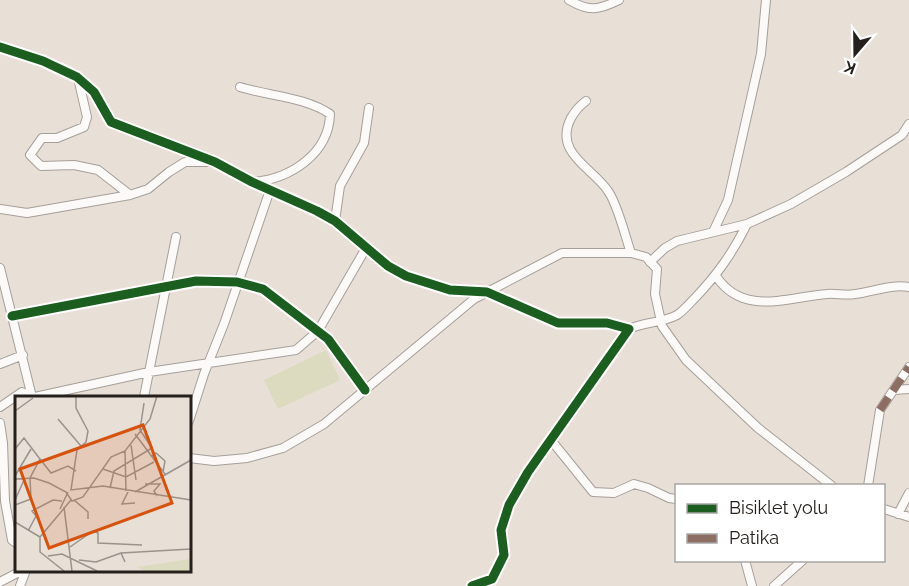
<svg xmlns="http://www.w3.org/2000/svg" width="909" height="586" font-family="Raleway,sans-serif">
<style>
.green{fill:#dcdbbf}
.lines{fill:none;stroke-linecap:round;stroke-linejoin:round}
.minor-casing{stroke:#a69f99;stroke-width:10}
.minor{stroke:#fcfaf9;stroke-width:8}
.quiet{stroke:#8d6e63;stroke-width:8;stroke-dasharray:15 8;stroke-linecap:butt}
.cycleway-casing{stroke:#fff;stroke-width:13}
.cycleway{stroke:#1b5e20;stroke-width:9}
.inset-road{fill:none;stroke:#9a938c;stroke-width:1.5}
.view{fill:#d5530e;fill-opacity:0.15;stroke:#d5530e;stroke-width:3}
.inset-edge{fill:none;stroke:#26201c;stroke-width:3}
</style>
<rect width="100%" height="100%" fill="#e8dfd7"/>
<path class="green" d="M326,350l14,30 -62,29 -14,-29z"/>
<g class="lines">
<g class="minor-casing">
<path id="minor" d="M569,0c20,12 30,10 50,0
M0,47l43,14 34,16 17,15 17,30 104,40 37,20 65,29 18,10 53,45 18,10 44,14 37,2 71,31h49l22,6 -101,143 -19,33 -8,25 3,25 -12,24 -20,7
M78,78l9,39 -3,10 -27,11h-15l-12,17 11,11 33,-1 24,5 32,25
M240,87c29,9 65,10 90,27 -1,40 -40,65 -77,68
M586,101c-7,5 -11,10 -15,17 -18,35 22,50 37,73 10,14 17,45 23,62
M0,209l27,4 103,-18 18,-6 21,-17 16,-10h22
M335,221l5,-35 24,-43 5,-35
M713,232l15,-32 33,-146 5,-54
M650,262l15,-14 12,-7 70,-17 44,-20 55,-32 56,-37 7,-11
M0,268l32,129
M716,276c27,41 72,21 111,18 9,-1 18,2 28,0 18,-2 35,-10 54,-7
M12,316l184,-35 41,1 26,7 65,50 37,51
M629,329c15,-7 33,-6 48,-14 6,-4 12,-11 17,-16 23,-24 38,-45 53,-75
M0,364l23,-9
M894,390l15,-1
M35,397l114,-25 147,-22 22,-19 48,-83
M144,397l32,-160
M0,407l22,-15 9,5
M189,421l15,-47 20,-50 46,-134
M0,423l3,20 2,58 7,39 4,3
M551,440l42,52 21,1 20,-9 14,4 21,10 7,1
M189,458l25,3 33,-3 36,-10 41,-24 150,-125 88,-46h69l15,4 11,12 -2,25 7,32 24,34 72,68 74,58
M868,486l12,-76 29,-43
M884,509l25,8
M898,514l11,-21
M745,560l7,26
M0,582l23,-12
M20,586l6,-16
M774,586l29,-26"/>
</g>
<use href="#minor" class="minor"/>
<path class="quiet" d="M880,410l29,-43"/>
<g class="cycleway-casing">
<path id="cycleway" d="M0,47l43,14 34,16 17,15 17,30 104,40 37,20 65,29 18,10 53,45 18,10 44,14 37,2 71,31h49l22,6 -101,143 -19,33 -8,25 3,25 -12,24 -20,7
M12,316l184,-35 41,1 26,7 65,50 37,51"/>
</g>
<use href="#cycleway" class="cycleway"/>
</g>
<g transform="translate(15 396)">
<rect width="176" height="176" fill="#e8dfd7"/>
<path d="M175,163v12h-45l-8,-4z" fill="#dcdbbf"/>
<path class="inset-road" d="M61,0v12l12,23 -2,11 -9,8 -6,40 32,-4 88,14M0,15l18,-13M43,23l23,27M120,38l30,40M116,49l5,35M0,53l9,-11 16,21 -10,19 1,21 -16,6M110,55l1,40M136,61l5,-4 9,8 -2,11M25,63l11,14 17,-7 8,5M88,73l23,8 28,-15M0,80l16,-27M0,83l19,-1 15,5 17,9 6,9 11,-4 28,-40 14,-6 25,-32 7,-23M130,88h15l-6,7 3,5M95,92l4,-17 38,-23 -12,-18 4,-27M113,96l-6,12 13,-1M120,96l56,-32M0,104l10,-22M59,104l14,12v7M49,111l8,64M45,113l8,-17M0,126l25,15v15l24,19M13,135l8,-15 -4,-5 21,-11 9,1M25,141l31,-37M55,151l23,-16 5,2v10l44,2M106,157l70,-4M33,160l14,-2 35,17M64,164l17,2 25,-9 4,9"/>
<path class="view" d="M128,29l29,78 -123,45 -29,-79z"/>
<rect width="176" height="176" class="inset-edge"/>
</g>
<rect x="675" y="484" width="210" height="78" fill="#ffffff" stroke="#a8a6a4" stroke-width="1.5"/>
<rect x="687" y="504" width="30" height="9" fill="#1b5e20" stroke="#a8a6a4" stroke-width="1.5"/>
<text x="729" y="514" font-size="18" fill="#26201c">Bisiklet yolu</text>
<rect x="687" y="534" width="30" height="9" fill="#8d6e63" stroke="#a8a6a4" stroke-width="1.5"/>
<text x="729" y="544" font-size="18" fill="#26201c">Patika</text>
<g transform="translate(855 54) rotate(200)" stroke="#ffffff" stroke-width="4.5" paint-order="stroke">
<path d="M0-4.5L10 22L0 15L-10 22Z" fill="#26201c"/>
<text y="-9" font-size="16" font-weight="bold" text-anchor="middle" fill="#26201c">K</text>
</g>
</svg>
